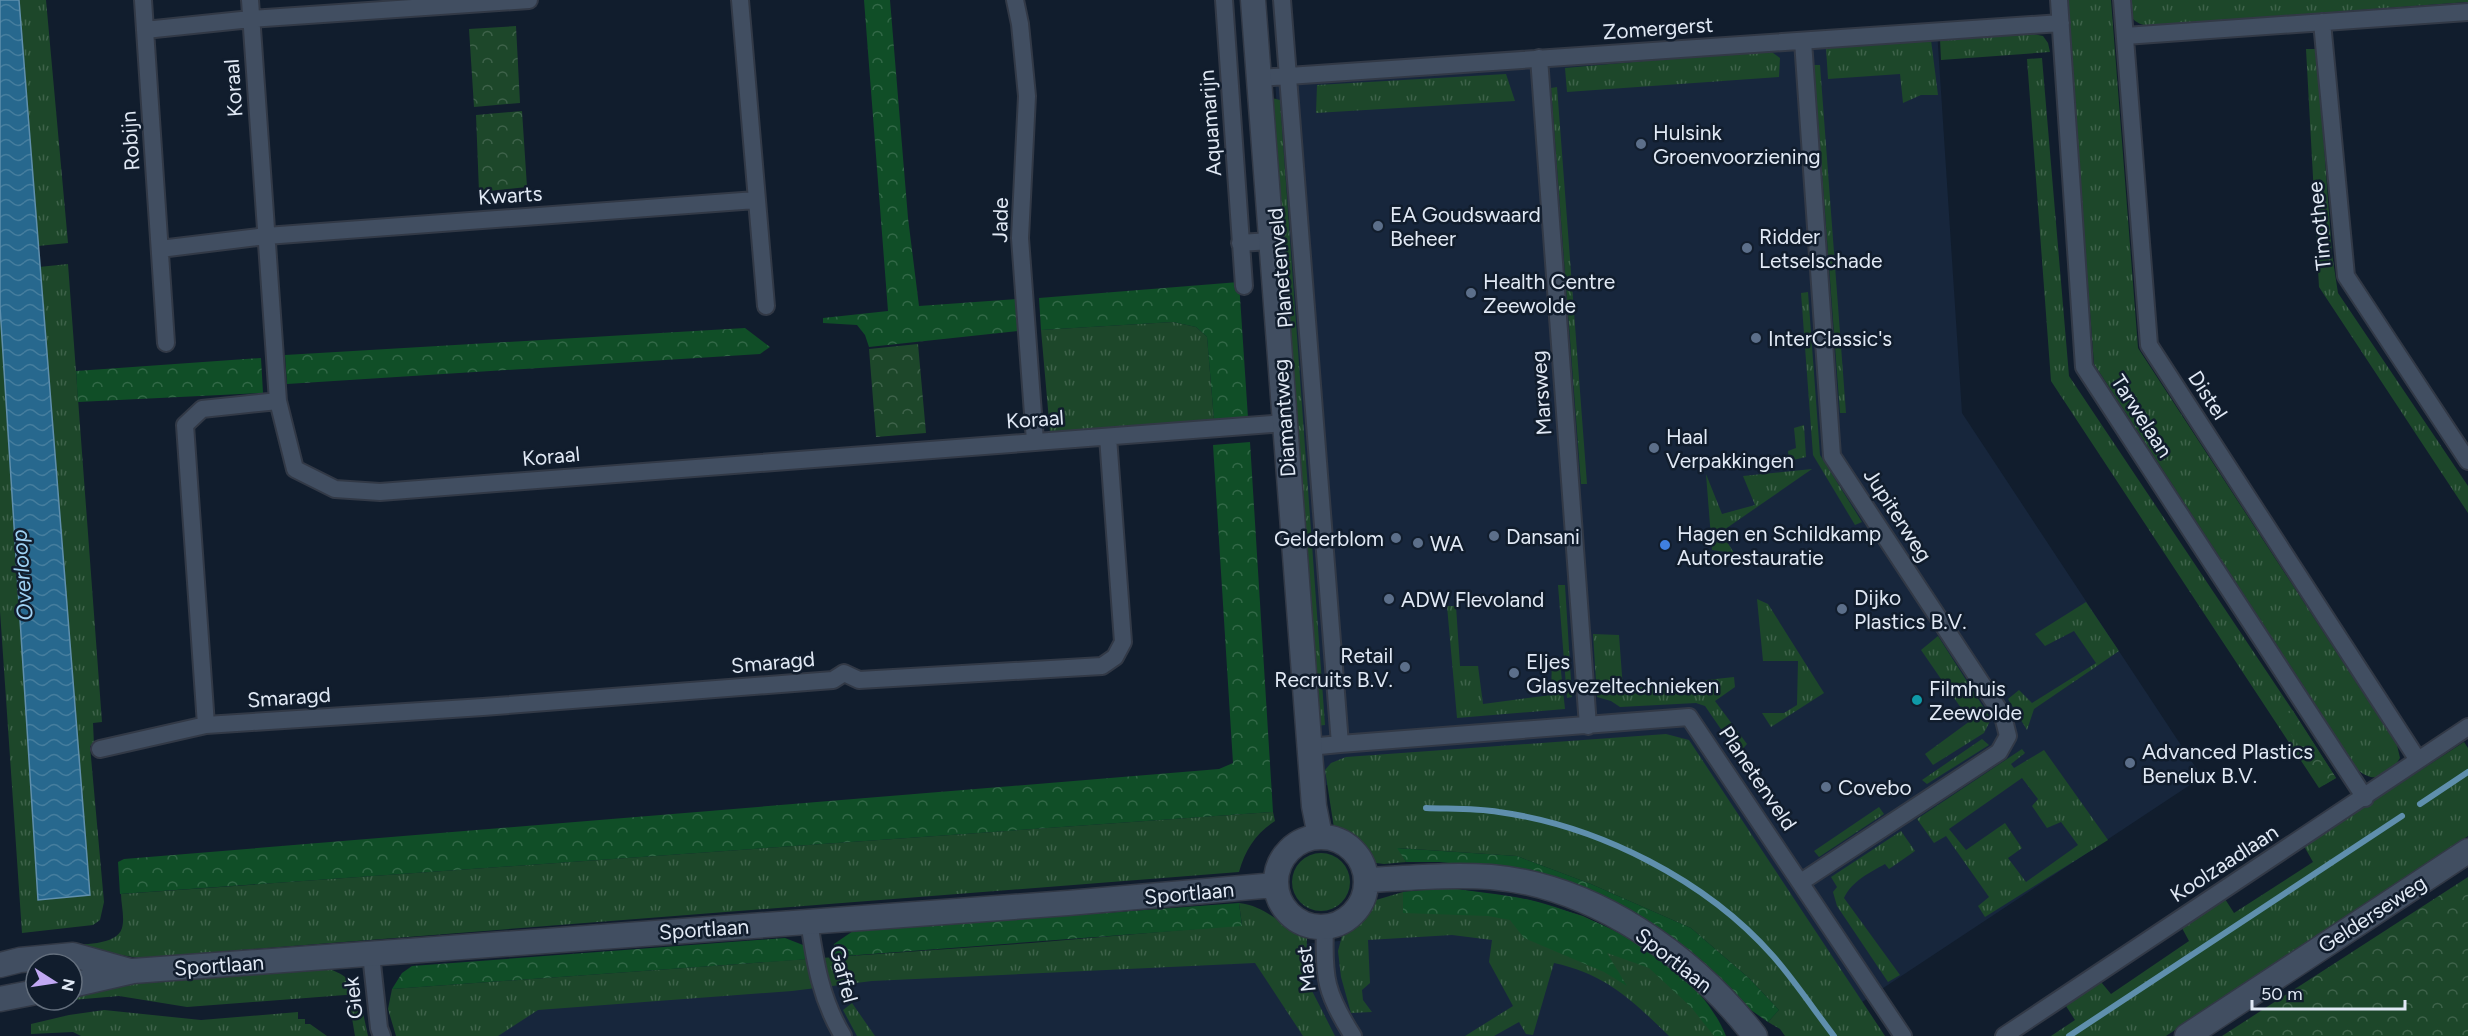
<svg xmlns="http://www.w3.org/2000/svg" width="2468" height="1036" font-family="Figtree,sans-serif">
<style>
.built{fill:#17263c}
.grass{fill:url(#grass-tufts);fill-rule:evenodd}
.forest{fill:url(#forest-crowns)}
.park{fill:url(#park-crowns)}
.water{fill:url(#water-waves);stroke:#5f8fad;stroke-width:1.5}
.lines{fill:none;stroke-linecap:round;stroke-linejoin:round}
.stream{stroke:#5f8fad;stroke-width:6}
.street-casing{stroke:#323946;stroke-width:20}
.secondary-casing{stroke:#323946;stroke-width:27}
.street{stroke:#414e61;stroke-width:16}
.secondary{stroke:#414e61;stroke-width:24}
.service-dot{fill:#5c6f8a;stroke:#111d2d;stroke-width:2}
.shop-dot{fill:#3f7fe0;stroke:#111d2d;stroke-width:2}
.culture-dot{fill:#0f9aa8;stroke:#111d2d;stroke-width:2}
.labels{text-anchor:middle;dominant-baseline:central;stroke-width:5;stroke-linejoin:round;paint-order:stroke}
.street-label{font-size:21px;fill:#e1e9f5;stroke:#111d2d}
.poi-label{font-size:21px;fill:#e1e9f5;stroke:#111d2d;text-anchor:start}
.water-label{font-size:22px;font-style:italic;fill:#9fd2f4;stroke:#111d2d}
</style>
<defs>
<pattern id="grass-tufts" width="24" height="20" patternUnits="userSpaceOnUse" patternTransform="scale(1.5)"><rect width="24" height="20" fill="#1d472a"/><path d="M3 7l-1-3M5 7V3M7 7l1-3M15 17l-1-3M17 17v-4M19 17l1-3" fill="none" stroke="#3e624a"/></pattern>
<pattern id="forest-crowns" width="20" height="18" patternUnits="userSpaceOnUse" patternTransform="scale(1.5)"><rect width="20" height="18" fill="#104e27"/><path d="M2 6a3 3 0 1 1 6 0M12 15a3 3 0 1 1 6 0" fill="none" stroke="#326847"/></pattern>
<pattern id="park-crowns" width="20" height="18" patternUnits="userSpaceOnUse" patternTransform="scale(1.5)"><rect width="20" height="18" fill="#1d472a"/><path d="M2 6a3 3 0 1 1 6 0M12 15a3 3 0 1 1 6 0" fill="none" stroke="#3e624a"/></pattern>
<pattern id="water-waves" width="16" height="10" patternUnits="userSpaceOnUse" patternTransform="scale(1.5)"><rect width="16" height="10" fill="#27688e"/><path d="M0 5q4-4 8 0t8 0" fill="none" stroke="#467e9e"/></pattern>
</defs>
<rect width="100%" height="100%" fill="#111d2d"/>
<path class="built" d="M1937,30l25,383 240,364 -352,233 -406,-237 -124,13 -45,-707z
M1557,922l130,114h-1228l77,-36 724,-52z"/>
<path class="grass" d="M19,0h27l22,243 -30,3z
M2066,0h45l27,348 259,397 3,13c-10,17 -25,27 -42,12l-264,-406z
M2126,0h342v2l-321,24c-16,-4 -18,-11 -21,-26z
M2023,32l20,4 5,7 2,9 -109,8 -1,-21z
M1931,40l7,55h-17l-18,8 -3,-29 -72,5 -2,-31z
M2306,49h11l15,205 6,39 130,193v27l-149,-226z
M1769,50l11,8 -1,19 -212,15 -2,-24z
M2042,58l27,318 224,335 43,67 -17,10 -268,-407 -24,-322z
M1814,65h6l26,348h-6z
M1506,74l9,27 -199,12 1,-28z
M1557,87l30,397h-6l-30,-396z
M1272,98l8,2 45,625 -9,1z
M68,264l34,458 -9,1 1,22 -4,1 14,156 -4,18 -7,5 -71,8 -22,-322v-304l38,593 51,-5 -50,-628z
M1808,292l12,163 42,67 -7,3 -42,-70 -12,-162z
M1173,322l23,5 11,10 7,83 -164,12 -9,-102z
M1804,425l2,32 -17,4 -1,-10 8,-3 -2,-20z
M1812,469l-91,63 13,21 -22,-3 -6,-76 16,40 33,-9 -12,-29z
M1558,585h7l7,112 -5,1z
M1757,599l11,5 56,89 -53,34 -9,-14h22l13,-8 1,-44h-35z
M2086,602l33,49 -85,58 -7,21 -19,-31 11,-9 13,13 64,-40 -22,-32 -29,15 -10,-12z
M1447,606h9l4,60h18l5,38 68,-9 1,-35 8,2 5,47 -108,9z
M1593,634l26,1 4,54 111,-12 1,10 -20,14 32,43 -9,10 -33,-48 -9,-3 -76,4 -9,-6 -14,-4z
M1938,636l53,83 -7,14 -51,32 -8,-11 45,-33 -49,-71z
M1666,734l23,6 196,296h-100l-5,-7 -12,-7 11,-12 -29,-31 -59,-51 -100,-44 -74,-28 -119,-8 8,14 -22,2 -8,-1 -26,-24 -16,-11 -9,-58 6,-7 15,-6z
M1982,739l7,6 -62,39 -5,-4z
M2464,742l4,6v88l-302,200h-115l24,-16 -9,-14 35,-24 10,12 78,-53 -7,-13 43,-29 9,14 79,-51 -9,-16z
M2022,749l3,4 -14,11 3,4 30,-18 64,90 -123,77 -7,-11 11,-9 -43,-61 -12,7 -17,-24zM2022,778l16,21 -6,7 15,22 14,-6 17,23 -52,37 -18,-24 14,-10 -17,-25 -39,27 -17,-21z
M1879,807l5,7 -65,43 -5,-6z
M1273,812l2,9c-19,12 -30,29 -36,51l-1101,86 -73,-13c15,-1 52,1 57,-17 3,-10 -1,-24 -1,-34z
M1901,831l14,20 -26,18 -4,-5c-16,9 -33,17 -41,34l56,77 -12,7 -51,-76 -4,-14 4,-5 -6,-10z
M1292 882a29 29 0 1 1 58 0a29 29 0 1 1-58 0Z
M1448,888l81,12 54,16 43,21 24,17 70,82h-51c-36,-35 -63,-62 -115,-73l-21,72 -7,-1 -7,-12 -25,14h-29l48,-30 -24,-44 3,-22 -40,-5 -84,5 2,43 -8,7 1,10 9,12 -21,1 -10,-36 -3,-26 5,-19 19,-14 14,-18 27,-8z
M1239,903c28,3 42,24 68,33l-1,43 29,57h-32l-48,-73 -383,18 -80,10 -254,19 -40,26h-102l-8,-27 4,-20 639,-46 211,-18z
M320,967c17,3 31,10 38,27l-171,13 -68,-11 -47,4v-9l31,-6z
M852,1003l23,33h-18l-14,-26z
M362,1008l6,28h-13l-4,-24 1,-2z
M104,1010l97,10 97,-8v7h7v5h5l17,12h-246l-8,-4 -42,2v-10l38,-9z"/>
<path class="forest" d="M864,0h26l18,218 11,88 98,-7 1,32 -149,16 -4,-12 -8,-10 -34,-2v-5l65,-7z
M1239,282l9,136 -34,2 -7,-83 -11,-10 -23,-5 -132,8 -2,-32z
M745,328l25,19 -10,7 -473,30 -2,-29z
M261,358l2,35 -185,9 -2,-31z
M1250,442l23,370 -1153,82 -2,-32 6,-3 1095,-90 14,-6 -20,-318z
M1397,848l120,8 74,28 100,44 59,51 29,31 -11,12 -20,-14 -19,-19 -230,-121 -60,-6h-33z
M1448,888c27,4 55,6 82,12 73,18 166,63 196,136h-12l-23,-29 -42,-39 -42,-15 20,33 -23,-14 -80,-34 -14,-18 -22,-4 -85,-3v-21z
M1239,903l3,23 -411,31 3,-13 22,-15 101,-5z
M785,938l18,7 7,14 -418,30 10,-16 10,-7z"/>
<path class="park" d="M516,26l4,77 -46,4 -5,-78z
M522,111l5,76 -48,5 -3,-77z
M918,344l8,89 -50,4 -7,-88z
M2293,711l43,67 -12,7 -43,-67z
M2468,877v159h-246z"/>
<path class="water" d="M0,0h19l71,895 -52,5 -38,-593z"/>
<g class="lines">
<path class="stream" d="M2420,804l48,-32
M1426,808c24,1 49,0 73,4 100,14 207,68 274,144 22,25 41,54 61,80
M2069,1036l333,-220"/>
<g class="street-casing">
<path id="street" d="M143,0l23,343
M250,0l28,401 17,68 40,20 45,3 905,-69
M740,0l26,306
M1015,0l5,24 7,72 -7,142 15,203
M1224,0l20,286
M1282,0l58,744 349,-27 214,319
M2059,0l25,367 281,431
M2122,0l27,345 269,415
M2322,22l24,254 122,185
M145,30l106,-11 278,-19
M2125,36l343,-24
M1539,58l49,668
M1258,78l803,-55
M1240,243l30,-2
M160,249l106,-13 490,-36
M206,725l-21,-300 17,-16 76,-8
M1309,747l31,-3
M100,749l106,-24 277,-18 350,-27 11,-7 15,7 243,-14 13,-9 8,-15 -15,-205
M1801,882l198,-130 9,-16 -5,-20 -171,-260 -29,-415
M809,921c6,41 12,79 34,115
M1325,928c-2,50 1,66 28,108
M371,954l8,74 3,8
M2004,1036l464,-309"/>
</g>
<g class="secondary-casing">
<path id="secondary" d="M1253,0l61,806 6,30
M1276 882a45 45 0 1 1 90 0a45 45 0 1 1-90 0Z
M1367,880c42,-2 83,-6 124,-3 104,9 202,79 264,159
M0,965l20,-5 53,-5 57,16
M72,985l61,-14 935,-68 207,-18
M0,999l36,-7
M2187,1036l281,-185"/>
</g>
<use href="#street" class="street"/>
<use href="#secondary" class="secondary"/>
</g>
<g class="service-dot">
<circle cx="1641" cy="144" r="6"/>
<circle cx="1378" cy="226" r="6"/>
<circle cx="1747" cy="248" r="6"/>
<circle cx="1471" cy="293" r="6"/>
<circle cx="1756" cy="338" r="6"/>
<circle cx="1654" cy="448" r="6"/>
<circle cx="1494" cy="536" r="6"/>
<circle cx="1396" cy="538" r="6"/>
<circle cx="1418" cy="543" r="6"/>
<circle cx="1389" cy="599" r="6"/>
<circle cx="1842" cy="609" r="6"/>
<circle cx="1405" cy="667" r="6"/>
<circle cx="1514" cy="673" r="6"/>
<circle cx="2130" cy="763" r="6"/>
<circle cx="1826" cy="787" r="6"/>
</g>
<circle class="shop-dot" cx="1665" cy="545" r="6"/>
<circle class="culture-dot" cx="1917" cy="700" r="6"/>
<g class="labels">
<g class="street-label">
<text transform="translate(1658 28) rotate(-4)">Zomergerst</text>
<text transform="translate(233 88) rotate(-94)">Koraal</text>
<text transform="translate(1210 123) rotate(-94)">Aquamarijn</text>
<text transform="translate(130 141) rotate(-94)">Robijn</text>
<text transform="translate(510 195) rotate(-4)">Kwarts</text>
<text transform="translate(1000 220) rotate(-89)">Jade</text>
<text transform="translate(2319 226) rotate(-96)">Timothee</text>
<text transform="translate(1280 268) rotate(-95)">Planetenveld</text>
<text transform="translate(1541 393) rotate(-94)">Marsweg</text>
<text transform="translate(2208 395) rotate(57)">Distel</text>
<text transform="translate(2142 416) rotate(57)">Tarwelaan</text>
<text transform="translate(1284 418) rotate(-94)">Diamantweg</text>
<text transform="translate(1035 419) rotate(-4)">Koraal</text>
<text transform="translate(551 456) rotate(-5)">Koraal</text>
<text transform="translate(1898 515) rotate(57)">Jupiterweg</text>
<text transform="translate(773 662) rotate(-5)">Smaragd</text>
<text transform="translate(289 697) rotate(-4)">Smaragd</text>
<text transform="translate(1758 778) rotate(56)">Planetenveld</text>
<text transform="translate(2224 863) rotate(-33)">Koolzaadlaan</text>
<text transform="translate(1189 893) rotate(-5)">Sportlaan</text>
<text transform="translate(2372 914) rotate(-33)">Gelderseweg</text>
<text transform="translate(704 929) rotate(-4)">Sportlaan</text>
<text transform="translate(1674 960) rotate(38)">Sportlaan</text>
<text transform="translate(219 965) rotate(-4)">Sportlaan</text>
<text transform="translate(1306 969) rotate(-96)">Mast</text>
<text transform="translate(844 974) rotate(75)">Gaffel</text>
<text transform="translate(353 998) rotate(-96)">Giek</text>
</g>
<g class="poi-label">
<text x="1653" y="132">Hulsink<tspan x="1653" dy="24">Groenvoorziening</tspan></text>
<text x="1390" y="214">EA Goudswaard<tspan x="1390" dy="24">Beheer</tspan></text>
<text x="1759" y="236">Ridder<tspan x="1759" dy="24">Letselschade</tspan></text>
<text x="1483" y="281">Health Centre<tspan x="1483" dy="24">Zeewolde</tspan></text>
<text x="1768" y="338">InterClassic's</text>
<text x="1666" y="436">Haal<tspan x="1666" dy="24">Verpakkingen</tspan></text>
<text x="1677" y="533">Hagen en Schildkamp<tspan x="1677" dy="24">Autorestauratie</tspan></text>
<text x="1506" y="536">Dansani</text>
<text x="1384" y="538" text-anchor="end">Gelderblom</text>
<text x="1430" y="543">WA</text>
<text x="1854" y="597">Dijko<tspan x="1854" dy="24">Plastics B.V.</tspan></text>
<text x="1401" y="599">ADW Flevoland</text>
<text x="1393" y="655" text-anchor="end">Retail<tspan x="1393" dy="24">Recruits B.V.</tspan></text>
<text x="1526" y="661">Eljes<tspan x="1526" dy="24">Glasvezeltechnieken</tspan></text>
<text x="1929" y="688">Filmhuis<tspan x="1929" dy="24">Zeewolde</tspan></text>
<text x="2142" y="751">Advanced Plastics<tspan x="2142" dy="24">Benelux B.V.</tspan></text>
<text x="1838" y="787">Covebo</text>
</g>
<g class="water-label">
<text transform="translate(22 575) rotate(-94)">Overloop</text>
</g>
</g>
<g transform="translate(54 982) rotate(102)"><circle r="28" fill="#111d2d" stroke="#646f7d" stroke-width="1.5"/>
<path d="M0-4.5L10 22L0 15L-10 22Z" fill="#c1a8f3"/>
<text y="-9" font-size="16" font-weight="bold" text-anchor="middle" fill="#e1e9f5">N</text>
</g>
<path d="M2252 1000v9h153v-9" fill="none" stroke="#e1e9f5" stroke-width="3"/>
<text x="2261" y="1000" font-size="18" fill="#e1e9f5" stroke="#111d2d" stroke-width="4.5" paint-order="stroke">50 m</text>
</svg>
